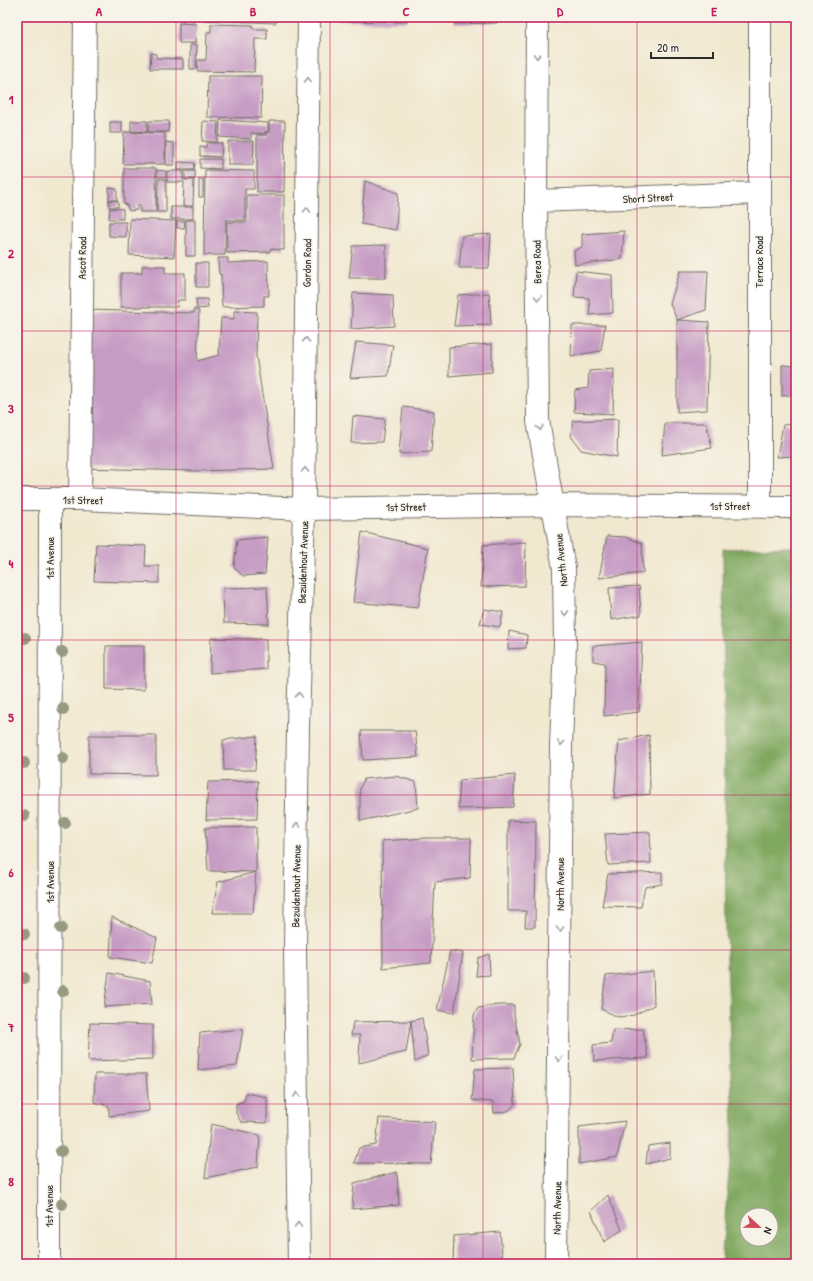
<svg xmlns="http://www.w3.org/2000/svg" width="813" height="1281" font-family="'Patrick Hand',sans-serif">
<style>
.forest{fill:#80a860;stroke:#566a46;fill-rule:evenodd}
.building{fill:#c69bc4}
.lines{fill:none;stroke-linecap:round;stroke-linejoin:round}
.minor-casing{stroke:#706d65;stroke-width:24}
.minor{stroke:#fff;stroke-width:22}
.tree{fill:#979980}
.oneway{stroke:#a0a0a0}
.grid{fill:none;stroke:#c2185b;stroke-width:1;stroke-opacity:0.55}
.labels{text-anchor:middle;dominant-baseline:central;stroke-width:3;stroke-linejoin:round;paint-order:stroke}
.street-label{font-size:11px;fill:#2b2b2b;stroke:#f7f3e8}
.neatline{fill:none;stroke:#c2185b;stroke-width:1.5}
.grid-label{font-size:13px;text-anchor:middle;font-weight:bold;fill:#c2185b}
</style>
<rect width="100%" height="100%" fill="#f7f3e8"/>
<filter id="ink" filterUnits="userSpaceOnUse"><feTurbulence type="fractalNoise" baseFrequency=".025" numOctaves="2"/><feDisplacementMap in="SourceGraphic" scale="8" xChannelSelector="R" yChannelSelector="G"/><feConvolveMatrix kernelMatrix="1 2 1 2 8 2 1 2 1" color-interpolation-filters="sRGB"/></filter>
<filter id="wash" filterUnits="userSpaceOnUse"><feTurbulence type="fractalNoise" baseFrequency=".012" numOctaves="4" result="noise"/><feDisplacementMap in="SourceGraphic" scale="16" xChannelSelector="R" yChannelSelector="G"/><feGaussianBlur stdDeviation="0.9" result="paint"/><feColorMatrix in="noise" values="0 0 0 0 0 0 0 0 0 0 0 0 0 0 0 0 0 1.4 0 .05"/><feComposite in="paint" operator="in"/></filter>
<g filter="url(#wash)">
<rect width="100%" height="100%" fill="#f1e8d0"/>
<path class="forest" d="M796,547v717h-75l12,-137 -7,-198 -3,-380zM747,1215h24v24h-24z"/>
<g id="blocks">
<path class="building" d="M127,17h38v3l-38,-1z
M183,17h11l-1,6h-10z
M202,17h74v6l-74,-3z
M338,17h69v5l-69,-1z
M454,17h43v6l-43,1z
M179,23l17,1 -1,19h-16z
M211,24l42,1v4h14v10h-12l-1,33 -57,-1 1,-11h8l1,-28h4z
M190,45h7l-1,24h-6z
M151,53l5,1v4l27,1v10h-33z
M208,76h54l-1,42 -54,-1z
M220,120l48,3v8l-3,1v2l-14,-1v6l-32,-2z
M131,121h16v11l-16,-1z
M149,121h20l-1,11h-20z
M203,121l15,1 -1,20 -15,-1z
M269,121h16l-1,71h-27v-57h10l-1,-2 3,-1z
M110,122h12v11h-12z
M124,132l41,1v31h-42z
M228,141h26l-1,24h-25z
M166,142l8,1v22h-8z
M207,143h15l-1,14 -21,-1v-9h6z
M200,159h21v10l-21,-1z
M178,162l17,1 -1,7h-16z
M124,168h32v44h-16v-7h-3v5l-8,1 -2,-6 -3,-1z
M157,170l9,1v6h-9z
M205,170l49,1v18h-9v31h-19l-1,35h-21z
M167,171h16v9h11l-1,26h-10l1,-24h-17z
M185,171h10v8h-10z
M158,179h8v33h-9z
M199,179h4v18h-4z
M365,181l33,12 -2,37 -35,-6z
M109,188l8,1v11h-8z
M247,195h37v55l-14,-1v3l-43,1v-31h20z
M109,200l9,1v6h-9z
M171,207h22v12h-22z
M110,208l13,1v10h-14z
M130,219l46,2 -2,36 -45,-2z
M186,220h9v36h-9z
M177,221h8l-1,7h-7z
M109,222h17v15l-17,-1z
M624,231l-2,28 -47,6 -1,-14 8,-4v-13z
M491,234l-2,34h-30l3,-32z
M386,245v33h-37l4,-32z
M218,258h10v5l40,-2 1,35h-5v10l-42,1 -1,-33h-2z
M196,263h12v24h-12z
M142,266h23v7h20v27h-7l-1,7h-56v-34h21z
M576,271l36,4 1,38 -23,2 -1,-17 -15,-1z
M680,271h28l-2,39 -29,10 -7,-16z
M353,293l40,2 1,31 -43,3z
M489,293l2,32 -37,1 4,-31z
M196,299h11l1,9 -11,1z
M194,309l5,2 -2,50 22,-6 2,-37 13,1v-8l23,1 -1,44 18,113 -81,2 -111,-3 5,-158 107,3z
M677,320l32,2 -2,88 -30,2z
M572,325h33l-4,26 -30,5z
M356,342l37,3 -5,31 -38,2z
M492,344v28l-43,4v-29z
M782,365l14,1v28l-14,2z
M614,369l-1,45 -39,-2 1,-22 13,-2 1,-17z
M403,407l31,4 -3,41 -32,2z
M353,416l32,3 -3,23 -31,1z
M618,419l-1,38 -36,-7 -10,-14 2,-15z
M665,423h41l6,25 -50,7z
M796,424v32l-19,1 6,-32z
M362,532l66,16 -10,60 -65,-6z
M607,536l18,1 17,6 1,30 -44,5z
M268,537l-3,37 -22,2 -9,-9 3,-27z
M526,542l-1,44 -44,1 2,-42z
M96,544l50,2 -1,20h14v17l-65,-2z
M639,586l2,29 -30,5 -2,-32z
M267,587l2,37 -45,-1 -1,-35z
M484,609l19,3 -3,15 -20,-3z
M509,631l18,4 -1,13 -18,1z
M211,638l55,1v30l-56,4z
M642,642l-3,70 -35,4 1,-53 -12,-2v-15z
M106,646h38v44l-38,-1z
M361,731h54l3,26 -55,3z
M89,735h67v40l-67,-1z
M649,735l1,59 -36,4 5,-57z
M257,736l-2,34h-31l-1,-30z
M515,775l-2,32 -55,2 2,-29z
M396,776l20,6 2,26 -58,13v-33l4,-9z
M258,781l-1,38 -51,1 2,-38z
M508,820l28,1 -1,106h-10l1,-16h-18z
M256,827v45l-48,-1 -3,-43z
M650,832l1,31 -43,2 -3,-31z
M425,838h46l-1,40 -35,4 -4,81 -48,5 -1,-127z
M256,872l-3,41h-41l6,-31z
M662,872v12l-17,3 -4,20 -39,-1 6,-32z
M112,917l45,21 -5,25 -42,-6z
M450,951l13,2 -9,60 -17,-3z
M489,954l1,21 -14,1 2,-18z
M653,971l1,34 -20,10 -16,2 -17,-8 5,-33z
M109,973l41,8 2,23 -48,3z
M498,1005h16v10l6,29 -6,14 -42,1 2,-44 4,-7z
M422,1018l6,37 -13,7 -4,-41 -5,31 -47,11 1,-28h-9l2,-13 58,-1z
M90,1023l63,2v34l-65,2z
M243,1029l-6,37 -39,4 2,-37z
M643,1029l5,29 -54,3 -1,-16 18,-2 2,-13z
M513,1068l2,36 -7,7 -14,2 -1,-11 -21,-2 3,-31z
M95,1074h51l3,37 -40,5v-10l-15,-4z
M246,1093l21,4v26l-26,-1 -5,-9v-9l8,-3z
M379,1118l56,4 -4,42 -77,-1 5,-15 17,-3z
M625,1121l-8,36 -38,7v-37z
M211,1124l49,11 -2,32 -53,11z
M670,1143v15l-24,6 2,-18z
M397,1172l2,33 -47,4 2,-26z
M608,1195l14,35 -18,12 -13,-31z
M500,1232l3,32h-50l1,-28z"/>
</g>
</g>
<g filter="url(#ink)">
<use href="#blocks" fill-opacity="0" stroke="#706d65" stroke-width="1"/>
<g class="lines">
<g class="minor-casing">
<path id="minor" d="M537,17l-1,184 2,220 26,147 1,76 -4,100 -5,520
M760,17v489
M536,201l223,-8
M17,499h63l224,10 250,-4 242,2
M80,499l5,-482
M49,1264l1,-765
M299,1264l-4,-316 3,-222 6,-217 5,-492"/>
</g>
<use href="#minor" class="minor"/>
</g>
<g class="tree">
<circle cx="25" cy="638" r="6"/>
<circle cx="62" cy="652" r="6"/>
<circle cx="63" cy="709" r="6"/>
<circle cx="63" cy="758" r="6"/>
<circle cx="24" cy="763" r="6"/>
<circle cx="24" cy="816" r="6"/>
<circle cx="65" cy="823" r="6"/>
<circle cx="61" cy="928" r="6"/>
<circle cx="24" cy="934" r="6"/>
<circle cx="24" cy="978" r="6"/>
<circle cx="63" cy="991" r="6"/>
<circle cx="61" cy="1151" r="6"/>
<circle cx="62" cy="1204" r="6"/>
</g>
<defs><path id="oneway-chevron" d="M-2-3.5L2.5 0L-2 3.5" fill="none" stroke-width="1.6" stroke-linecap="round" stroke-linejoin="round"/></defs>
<g class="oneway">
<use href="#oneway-chevron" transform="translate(537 56) rotate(91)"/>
<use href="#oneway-chevron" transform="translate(308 80) rotate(-89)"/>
<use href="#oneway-chevron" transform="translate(307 210) rotate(-89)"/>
<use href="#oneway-chevron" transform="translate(538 298) rotate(89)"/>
<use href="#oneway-chevron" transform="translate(306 340) rotate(-89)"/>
<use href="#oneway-chevron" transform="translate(540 428) rotate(79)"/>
<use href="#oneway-chevron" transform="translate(305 470) rotate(-89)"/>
<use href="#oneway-chevron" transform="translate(565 613) rotate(89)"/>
<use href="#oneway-chevron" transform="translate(299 695) rotate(-88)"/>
<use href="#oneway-chevron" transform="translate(561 743) rotate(92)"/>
<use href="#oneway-chevron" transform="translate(297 825) rotate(-89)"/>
<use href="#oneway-chevron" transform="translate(560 929) rotate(90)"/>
<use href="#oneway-chevron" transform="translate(559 1059) rotate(90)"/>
<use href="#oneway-chevron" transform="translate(297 1095) rotate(-91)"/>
<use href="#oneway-chevron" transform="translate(298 1225) rotate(-91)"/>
</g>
</g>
<path class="grid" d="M176,17v1247M330,17v1247M483,17v1247M637,17v1247M17,177h779M17,331h779M17,486h779M17,640h779M17,795h779M17,950h779M17,1104h779"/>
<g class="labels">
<g class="street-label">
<text transform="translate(648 198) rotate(-3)">Short Street</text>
<text transform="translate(82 258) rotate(-89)">Ascot Road</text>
<text transform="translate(537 262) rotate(-91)">Berea Road</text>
<text transform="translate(759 262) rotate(-90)">Terrace Road</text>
<text transform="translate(307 263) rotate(-89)">Gordon Road</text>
<text transform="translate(83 500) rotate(1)">1st Street</text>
<text x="730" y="506">1st Street</text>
<text transform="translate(406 507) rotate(-1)">1st Street</text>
<text transform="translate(50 558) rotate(-90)">1st Avenue</text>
<text transform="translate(561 560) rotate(-96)">North Avenue</text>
<text transform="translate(303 562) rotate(-88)">Bezuidenhout Avenue</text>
<text transform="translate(50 882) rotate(-90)">1st Avenue</text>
<text transform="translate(560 884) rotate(-90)">North Avenue</text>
<text transform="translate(296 886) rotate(-89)">Bezuidenhout Avenue</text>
<text transform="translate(49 1206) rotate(-90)">1st Avenue</text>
<text transform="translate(557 1208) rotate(-89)">North Avenue</text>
</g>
</g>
<rect width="813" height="1281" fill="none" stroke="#f7f3e8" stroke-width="44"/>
<g transform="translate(759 1227) rotate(112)"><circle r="19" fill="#f7f3e8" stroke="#a5a39c"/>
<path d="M0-3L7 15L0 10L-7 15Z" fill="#d1495b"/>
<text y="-6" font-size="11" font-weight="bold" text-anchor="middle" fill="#2b2b2b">N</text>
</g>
<path d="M651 52v6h62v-6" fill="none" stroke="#2b2b2b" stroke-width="2"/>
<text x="657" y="52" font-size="12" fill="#2b2b2b" stroke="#f7f3e8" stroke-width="3" paint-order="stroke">20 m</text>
<rect x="22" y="22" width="769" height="1237" class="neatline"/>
<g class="grid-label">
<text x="99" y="16">A</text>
<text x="253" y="16">B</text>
<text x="406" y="16">C</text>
<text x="560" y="16">D</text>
<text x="714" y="16">E</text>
<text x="11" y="104">1</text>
<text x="11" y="258">2</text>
<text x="11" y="413">3</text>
<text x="11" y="568">4</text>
<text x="11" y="722">5</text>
<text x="11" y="877">6</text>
<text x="11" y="1032">7</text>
<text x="11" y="1186">8</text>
</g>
</svg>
